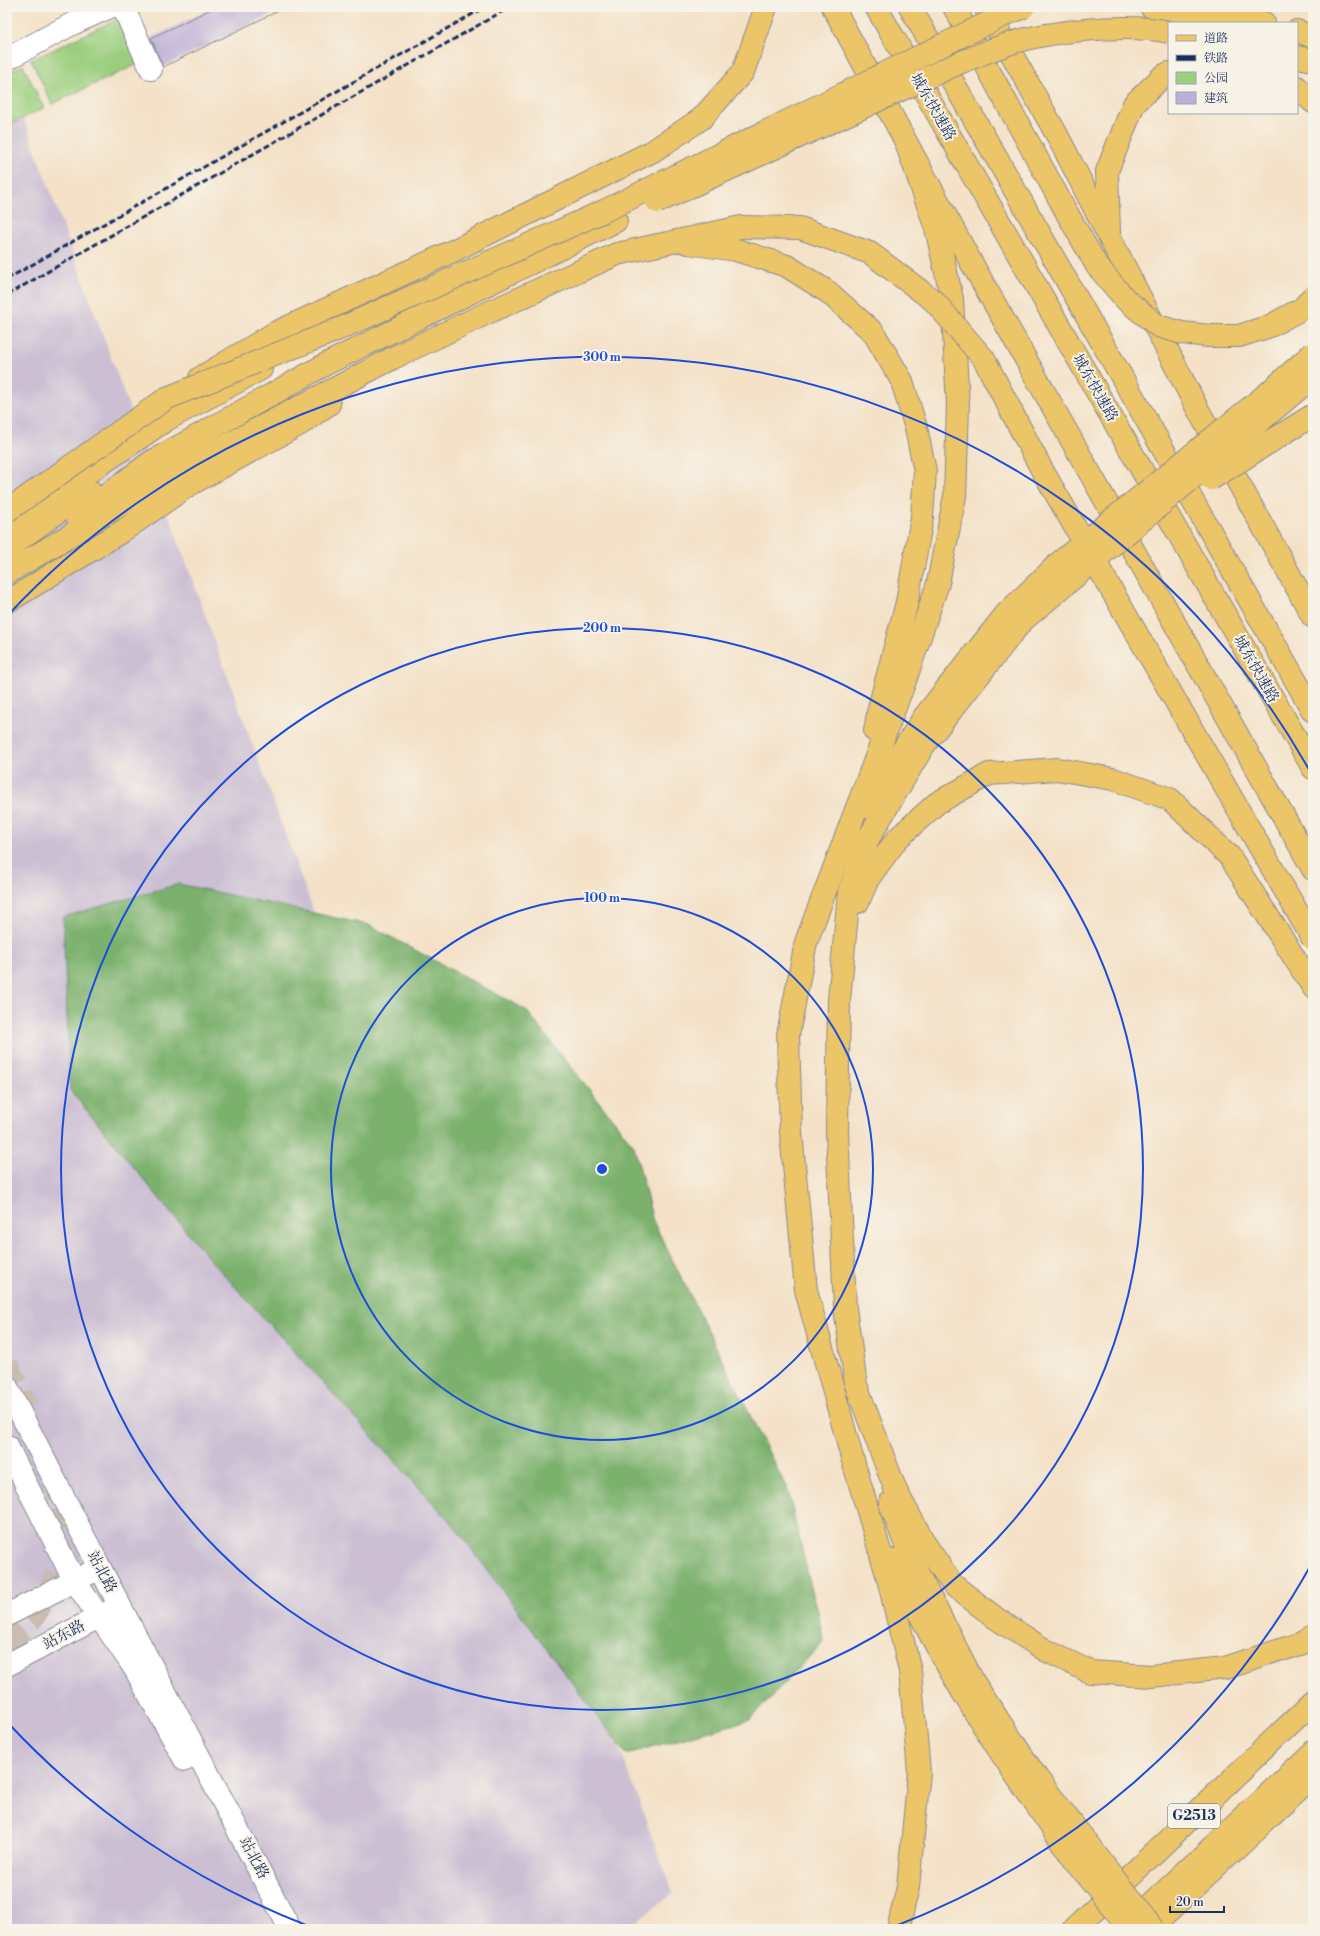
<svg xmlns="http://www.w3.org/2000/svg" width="1320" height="1936" font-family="'Libre Bodoni','Noto Serif SC',serif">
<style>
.industrial{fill:#ccbfd4}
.green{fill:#9bce7e;stroke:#5b7e6e}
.forest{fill:#7cb16d;stroke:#4c7066}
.building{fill:#bbaed7}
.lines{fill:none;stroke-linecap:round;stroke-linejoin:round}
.highway-tunnel{stroke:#c9bdb2;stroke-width:22;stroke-dasharray:22 11;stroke-linecap:butt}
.minor-casing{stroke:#888892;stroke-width:24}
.major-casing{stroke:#888892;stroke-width:24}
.highway-casing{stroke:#888892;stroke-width:24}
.minor{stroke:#fff;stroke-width:22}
.major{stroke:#edc569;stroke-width:22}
.highway{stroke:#edc569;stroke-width:22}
.rail{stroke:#1b2f5e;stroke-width:3;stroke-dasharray:6 3;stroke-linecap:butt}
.highway-bridge-casing{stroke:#888892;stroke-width:24;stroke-linecap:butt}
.highway-bridge{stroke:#edc569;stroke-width:22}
.ring{fill:none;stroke:#1d4ed8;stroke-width:2}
.labels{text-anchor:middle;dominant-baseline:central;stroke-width:4;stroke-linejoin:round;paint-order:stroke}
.shield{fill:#f7f3e8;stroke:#5d6a87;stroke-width:1}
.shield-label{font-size:14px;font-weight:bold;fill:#1b2f5e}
.street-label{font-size:15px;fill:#1b2f5e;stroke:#f7f3e8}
.centre{fill:#1d4ed8;stroke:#f7f3e8;stroke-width:2}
.ring-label{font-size:12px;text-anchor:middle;font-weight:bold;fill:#1d4ed8;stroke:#f7f3e8;stroke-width:4;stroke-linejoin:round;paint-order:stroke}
</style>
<rect width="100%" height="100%" fill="#f7f3e8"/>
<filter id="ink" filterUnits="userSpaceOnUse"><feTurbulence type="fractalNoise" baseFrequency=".025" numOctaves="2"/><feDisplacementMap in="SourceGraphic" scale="8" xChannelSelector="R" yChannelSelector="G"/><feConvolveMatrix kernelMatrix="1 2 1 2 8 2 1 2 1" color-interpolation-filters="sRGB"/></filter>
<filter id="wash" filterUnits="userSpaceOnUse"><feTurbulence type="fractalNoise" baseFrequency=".012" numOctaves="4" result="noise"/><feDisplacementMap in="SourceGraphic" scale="16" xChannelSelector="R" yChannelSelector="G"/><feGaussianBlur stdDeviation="0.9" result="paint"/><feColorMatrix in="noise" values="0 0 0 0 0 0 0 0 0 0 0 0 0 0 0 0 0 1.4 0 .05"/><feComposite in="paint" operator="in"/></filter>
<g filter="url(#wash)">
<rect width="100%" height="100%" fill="#f4e1c7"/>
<path class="industrial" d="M7,73l666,1821 -47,35h-619z"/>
<path class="green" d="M119,18l21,45 -88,41 -21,-44z
M23,65l21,43 -37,18v-53z"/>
<path class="forest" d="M179,884l190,41 157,85 108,136 19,75 135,270 36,150 -74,79 -124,34 -172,-228 -248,-271 -136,-165 -7,-173z"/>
<g id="blocks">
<path class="building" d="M215,7h71l-123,60 -12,-29z"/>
</g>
</g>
<g filter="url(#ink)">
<use href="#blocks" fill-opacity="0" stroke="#888892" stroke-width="1"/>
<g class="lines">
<path class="highway-tunnel" d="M7,1364l20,43
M7,1645c8,-9 19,-17 26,-27 25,-35 40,-86 24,-128"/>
<g class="minor-casing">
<path id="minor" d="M123,7l28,62
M7,59l65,-35 38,-17
M7,1387l93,181 190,361
M7,1446l67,134 61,89 50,91
M7,1615l81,-41
M7,1665l105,-55"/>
</g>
<g class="major-casing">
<path id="major" d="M833,7l133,246 347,616
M985,7l72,128 140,273 116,209"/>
</g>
<g class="highway-casing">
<path id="highway" d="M876,7l437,761
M910,7l403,704
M954,7l113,206
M1151,7l113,16
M1297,31l16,6
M1297,57l16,3
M1297,87l16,15
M1109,233l-2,-62 27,-67 29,-28 6,-3
M688,243l48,7 51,16 41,26 45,40 29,49 14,47 9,43 -3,46 -15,85 -28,106 -4,23
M200,378l75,-45 180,-83 198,-99 48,-32 42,-47 23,-65
M77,517l74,-55 177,-99 288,-142
M7,531l26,-21 133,-90 95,-51
M7,548l82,-58
M7,573l174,-104 212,-111 92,-44 132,-60 124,-27
M7,602l117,-72 65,-45 113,-62 27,-19
M1022,621l-98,124 -56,94 -19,53 -10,108 -2,131 8,177 11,77 40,106 29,53 28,41 44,34 48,31 45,22 61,4 74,-8 77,-25 11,-6
M866,807l58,-90 82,-103
M858,902l10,-23 30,-41 39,-35 52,-29 68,-5 56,10 57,20 60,58 83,130
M890,1503l23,61 61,119 63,95 50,65
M895,1560c45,107 111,203 178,298
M1127,1927l186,-175
M898,1929l10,-42 11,-115 -9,-101 -22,-93 -37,-124 -45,-164 -15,-157 -3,-98 18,-93 100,-264 32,-95 17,-87 3,-91 -6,-106 -16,-71 -29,-83
M1074,1929l239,-227
M1149,1929l164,-153"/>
</g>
<use href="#minor" class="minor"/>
<use href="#major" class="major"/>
<use href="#highway" class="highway"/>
<path class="rail" d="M7,279l478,-272
M7,295l503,-288"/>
<g class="highway-bridge-casing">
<path id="highway-bridge" d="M657,202l302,-139c16,-6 31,-13 46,-18 41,-14 121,-22 164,-13
M1067,213l30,53 29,34 32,26 24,7 28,3h29l31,-10 33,-18 10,-12
M741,227l59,1 70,25 64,48 50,58 57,109 272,471
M1211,479l102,-64
M7,511l160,-113 170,-68 267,-119 398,-195 22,-9
M1006,614l54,-52 208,-169 45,-40
M1022,621l291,-244
M1087,1843l66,86
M1073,1858l57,71"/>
</g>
<use href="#highway-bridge" class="highway-bridge"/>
</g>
</g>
<g class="ring">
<circle cx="602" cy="1169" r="271"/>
<circle cx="602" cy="1169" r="541"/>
<path d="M1312 1563A812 812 0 0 1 893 1927M311 1927A812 812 0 0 1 8 1723M8 615A812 812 0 0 1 1312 775"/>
</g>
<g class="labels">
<rect class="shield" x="1168" y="1804" width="52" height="24" rx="3"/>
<g class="shield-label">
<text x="1194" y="1816">G2513</text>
</g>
<g class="street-label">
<text transform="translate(933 107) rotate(60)">城东快速路</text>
<text transform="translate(1095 388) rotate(60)">城东快速路</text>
<text transform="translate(1256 669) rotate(60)">城东快速路</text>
<text transform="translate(102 1572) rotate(62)">站北路</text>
<text transform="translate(64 1635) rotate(-28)">站东路</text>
<text transform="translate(254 1858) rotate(62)">站北路</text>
</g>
</g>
<circle cx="602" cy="1169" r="6" class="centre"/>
<g class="ring-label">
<text x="602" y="361">300 m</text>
<text x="602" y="632">200 m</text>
<text x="602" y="902">100 m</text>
</g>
<rect width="1320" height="1936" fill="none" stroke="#f7f3e8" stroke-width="24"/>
<rect x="1168" y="22" width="130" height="92" fill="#f7f3e8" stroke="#9fa5b1"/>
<rect x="1176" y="35" width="20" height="6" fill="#edc569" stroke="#9fa5b1"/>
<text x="1204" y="42" font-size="12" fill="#1b2f5e">道路</text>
<rect x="1176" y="55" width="20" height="6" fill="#1b2f5e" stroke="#9fa5b1"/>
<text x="1204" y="62" font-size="12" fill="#1b2f5e">铁路</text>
<rect x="1176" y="72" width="20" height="12" fill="#9bce7e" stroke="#9fa5b1"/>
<text x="1204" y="82" font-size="12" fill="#1b2f5e">公园</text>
<rect x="1176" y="92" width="20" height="12" fill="#bbaed7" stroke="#9fa5b1"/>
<text x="1204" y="102" font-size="12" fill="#1b2f5e">建筑</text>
<path d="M1170 1906v6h54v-6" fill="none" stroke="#1b2f5e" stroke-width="2"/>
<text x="1176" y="1906" font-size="12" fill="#1b2f5e" stroke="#f7f3e8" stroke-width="3" paint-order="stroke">20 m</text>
</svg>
